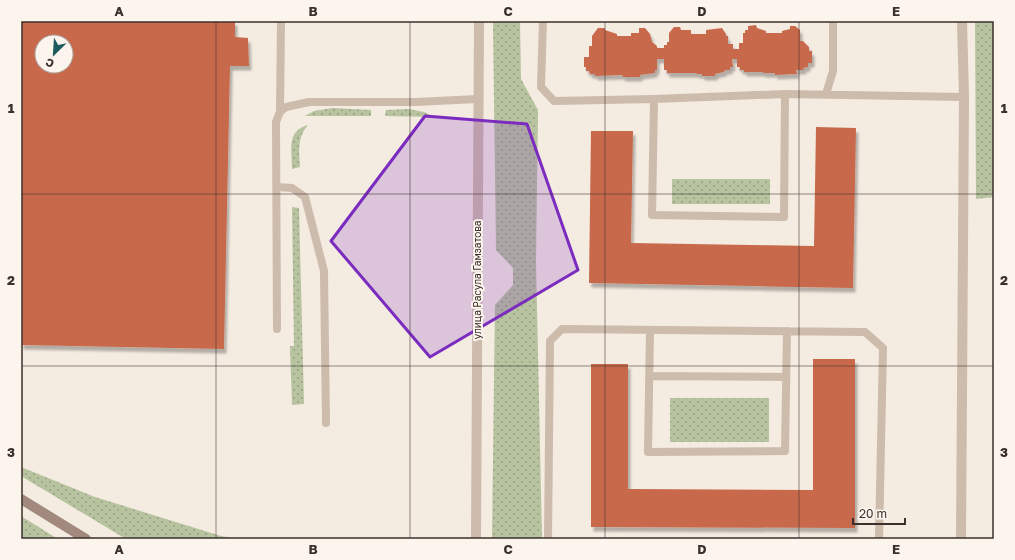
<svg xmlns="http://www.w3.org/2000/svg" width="1015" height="560" font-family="'Golos Text',sans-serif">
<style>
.grass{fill:url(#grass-dots)}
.building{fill:#c8694b;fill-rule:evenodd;filter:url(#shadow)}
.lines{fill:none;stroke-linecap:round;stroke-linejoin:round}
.service{stroke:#cdbbac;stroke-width:8}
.minor{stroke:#cdbbac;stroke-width:10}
.secondary{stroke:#a18a7d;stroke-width:10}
.marked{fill:#7b2cbf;fill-opacity:0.2;stroke:#7b2cbf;stroke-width:3;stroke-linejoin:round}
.grid{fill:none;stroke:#3b302b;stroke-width:1;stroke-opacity:0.55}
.labels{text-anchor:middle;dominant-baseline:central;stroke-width:4;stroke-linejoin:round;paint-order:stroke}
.street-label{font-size:10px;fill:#3b302b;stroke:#fbf5ee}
.neatline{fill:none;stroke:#3b302b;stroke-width:1.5}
.grid-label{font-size:13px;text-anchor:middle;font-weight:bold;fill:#3b302b}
</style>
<defs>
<pattern id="grass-dots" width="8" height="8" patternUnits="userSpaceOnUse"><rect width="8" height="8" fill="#b8c4a0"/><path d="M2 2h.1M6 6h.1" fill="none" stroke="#97a083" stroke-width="1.8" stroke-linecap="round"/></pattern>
<filter id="shadow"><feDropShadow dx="2.5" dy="4.5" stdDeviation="1" flood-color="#0004"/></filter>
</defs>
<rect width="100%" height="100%" fill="#f4ebe1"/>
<path class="grass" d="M493,21h27l1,58 17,31 -2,152 6,277h-50l3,-234 18,-20v-17l-17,-18z
M975,21h19v176l-18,2z
M333,108l38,2v6h-66l9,-5z
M409,109l15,3 10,5 -49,-1 1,-6z
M308,125c-11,13 -9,26 -8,42l-8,2c0,-18 -6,-38 16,-44z
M672,179h98v25h-98z
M292,207l7,1 5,196 -12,1 -2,-59h4z
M670,398h99v44h-99z
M21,467l74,30 126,39 19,3h-114l-105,-63z
M21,516l37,23h-37z"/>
<path class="building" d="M21,21h214v16l13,1 1,28h-19l-6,283 -203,-4zM42,42h24v24h-24z
M756,25l1,3 9,3v2h16v-2l8,-2v-3h5l5,4v11h3l6,6v4h3v12h-4v4l-5,1 1,2h-8l1,4 -22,1v-2h-12v-1h-19v-2h-4v-3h-3v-8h-5l1,8h-3v3h-5l-1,2 -9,2v2h-13v-2h-6l1,-1h-30v-3h-3v-11h-7v11h-2v3l-15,2v2h-17l-1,-2 -27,1v-2h-5l-1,-3h-3v-4h-2v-10h5v-11h3v-10l6,-8h7v2l12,4v2h14v-3h8v-5h6l5,6 2,8 5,4v2h7v-3h3v-3h2v-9l5,-6h6l1,3h10v4h15v-4l16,-2 4,6v2h2v8h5v5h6v-6h4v-10h2v-3h3v-4z
M816,127l40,1 -3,160 -264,-5 2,-152h42l-2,112 183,3z
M813,359h42v169l-264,-1v-163h37v125l185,1z"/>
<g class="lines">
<path class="service" d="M543,21l-2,66 13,14 100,-2 131,-5 179,3
M826,94l7,-23v-50
M654,99l-2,116 132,2 1,-123
M280,112l1,-91
M277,187l15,1 13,9 19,74 2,152
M277,329l-1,-207 4,-10 6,-5 23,-5h107l61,-3
M650,330l-2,122 137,-1 2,-120
M650,376l136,1
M548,539l2,-198 12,-12 303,3 18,16 -4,191"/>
<path class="minor" d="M476,539l3,-518
M961,539l3,-442 -2,-76"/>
<path class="secondary" d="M21,499l65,40"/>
</g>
<path class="marked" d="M425,116l102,8 51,146 -148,87 -99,-116z"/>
<path class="grid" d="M216,21v518M410,21v518M605,21v518M799,21v518M21,194h973M21,366h973"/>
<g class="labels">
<g class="street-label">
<text transform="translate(477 280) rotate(-90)">улица Расула Гамзатова</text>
</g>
</g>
<rect width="1015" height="560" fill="none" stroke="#fbf5ee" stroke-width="44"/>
<g transform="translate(54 54) rotate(205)"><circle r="19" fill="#fbf5ee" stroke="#aea6a0"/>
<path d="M0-3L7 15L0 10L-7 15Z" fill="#1f5a5e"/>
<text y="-6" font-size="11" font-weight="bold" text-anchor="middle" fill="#3b302b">С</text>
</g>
<path d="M853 518v6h52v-6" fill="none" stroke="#3b302b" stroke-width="2"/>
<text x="859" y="518" font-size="12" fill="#3b302b" stroke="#fbf5ee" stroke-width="3" paint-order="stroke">20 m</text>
<rect x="22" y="22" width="971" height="516" class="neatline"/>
<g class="grid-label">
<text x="119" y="16">A</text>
<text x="313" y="16">B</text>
<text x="508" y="16">C</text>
<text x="702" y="16">D</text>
<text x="896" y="16">E</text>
<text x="11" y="113">1</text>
<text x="1004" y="113">1</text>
<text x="11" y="285">2</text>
<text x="1004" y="285">2</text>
<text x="11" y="457">3</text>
<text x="1004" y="457">3</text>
<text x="119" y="554">A</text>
<text x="313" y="554">B</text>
<text x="508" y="554">C</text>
<text x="702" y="554">D</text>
<text x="896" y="554">E</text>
</g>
</svg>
